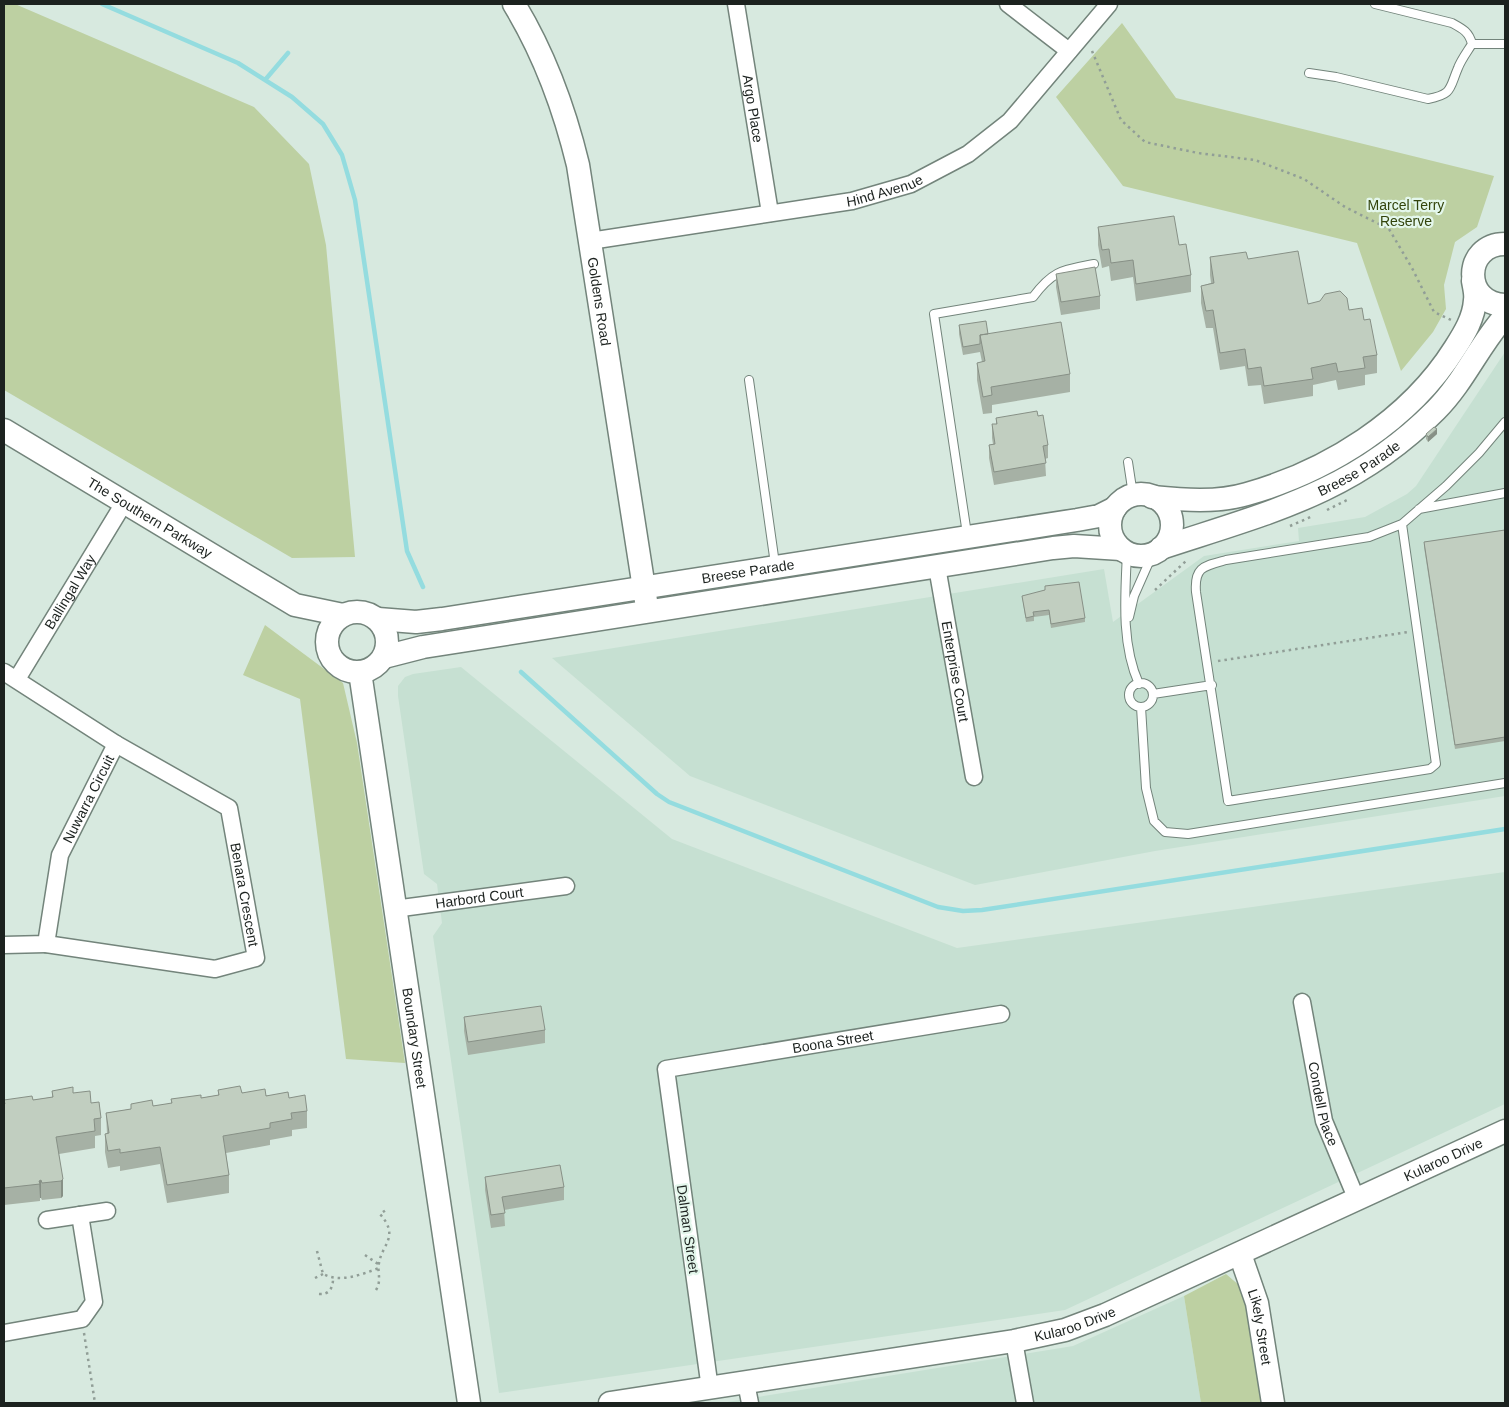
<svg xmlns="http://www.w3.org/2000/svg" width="1509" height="1407" font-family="Arial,sans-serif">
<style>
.built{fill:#c6e0d2}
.green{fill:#bdd0a2}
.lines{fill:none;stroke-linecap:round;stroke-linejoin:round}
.stream{stroke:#94dcdf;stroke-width:4.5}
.lane-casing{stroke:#73847b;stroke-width:10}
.street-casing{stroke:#73847b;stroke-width:19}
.secondary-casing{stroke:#73847b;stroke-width:25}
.path{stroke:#919e97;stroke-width:2.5;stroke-dasharray:2.5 4;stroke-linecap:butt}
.lane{stroke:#fff;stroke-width:8}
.street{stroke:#fff;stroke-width:16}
.secondary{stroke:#fff;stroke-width:22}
.wall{fill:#a6b1a5}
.shaded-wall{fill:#879086}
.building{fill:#c1cec0;stroke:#879086}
.labels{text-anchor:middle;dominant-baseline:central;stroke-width:4.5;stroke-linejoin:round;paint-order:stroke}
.street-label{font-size:14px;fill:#1c221f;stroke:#e4f7ec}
.park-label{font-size:14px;fill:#33440c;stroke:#e4f7ec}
</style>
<rect width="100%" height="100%" fill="#d7e9df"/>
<path class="built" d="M1505,352v444l-350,55 -180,34 -285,-109 -138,-118 552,-89 9,53 91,-66 95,-15 -1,-13 67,-11 42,-23 9,-8z
M461,667l211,172 285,109 548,-76v232l-440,206 -566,83 -66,-457 9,-13 -5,-39 -13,-10 -26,-178v-10l7,-9 8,-3z
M1184,1296l17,107h-480l352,-57z"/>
<path class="green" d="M4,4h11l239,103 55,57 17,81 29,312 -63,1 -288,-168z
M1122,23l54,75 318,78 -17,51 -22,15 -11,43 2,24 -13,23 -32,39 -44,-128 -234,-57 -67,-89z
M265,625l78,58 14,60 48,320 -59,-4 -46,-360 -57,-24z
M1226,1274l14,12 11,35 14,82h-64l-17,-107z"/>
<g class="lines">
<path class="stream" d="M102,4l136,59 54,34 31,27 19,31 13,45 52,351 16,36
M265,80l23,-27
M521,672l136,122 12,8 269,105 25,4 19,-1 523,-81"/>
<g class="lane-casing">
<path id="lane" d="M1375,4l77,19c11,6 17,9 20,21
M1309,73l27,4 92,22c25,-5 21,-10 30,-31 3,-8 9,-16 14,-24h33
M749,380l26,184
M1128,462l5,33
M1419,509l86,-16
M1402,524l34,240 -6,5 -202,32 -32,-209c-2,-25 8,-26 30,-32l143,-23 33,-13 44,-38 33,-33 26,-31
M967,534l-33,-220 99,-17c20,-27 30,-27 61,-33
M1127,553c-2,43 -6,91 12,131
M1129,617l5,-21 19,-43
M1129 695a12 12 0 1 1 24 0a12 12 0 1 1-24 0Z
M1153,694l59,-9
M1141,707l5,81 8,33 11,11 23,2 317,-51"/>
</g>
<g class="street-casing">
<g id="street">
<path id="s1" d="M736,4l34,209"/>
<path d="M1008,4l61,47"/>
<path id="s2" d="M590,241l262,-40 59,-17 57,-30 42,-33 99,-117"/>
<path id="s3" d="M937,567l37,210"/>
<path id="s4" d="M4,672l112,72 113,64 27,150 -41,11 -169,-25"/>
<path id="s5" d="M17,679l107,-176"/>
<path id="s6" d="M394,909l172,-23"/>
<path id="s7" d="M4,945l42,-1 14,-89 56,-111"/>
<path id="s8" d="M1302,1002l22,119 33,79"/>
<path d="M47,1220l60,-9"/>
<path d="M4,1333l78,-14 12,-17 -14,-87"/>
<path d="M1014,1341l11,62"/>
<path d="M746,1383l4,20"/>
<path id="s9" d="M710,1389l-44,-320 335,-55"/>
</g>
</g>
<g class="secondary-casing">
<g id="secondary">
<path id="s10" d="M514,4c31,51 50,103 64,161l68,436"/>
<path d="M1505,244c-42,0 -43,60 0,61"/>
<path id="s11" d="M4,430l291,175 48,10"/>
<circle cx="1141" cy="525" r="31"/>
<path d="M1152,497c31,3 65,6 95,-3 81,-23 162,-73 208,-146 9,-14 19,-30 20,-48 1,-6 -1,-13 -2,-19"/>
<path id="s12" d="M1161,548c106,-35 193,-55 275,-138 28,-28 43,-65 69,-94"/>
<circle cx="357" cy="642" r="30"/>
<path id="s13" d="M378,619l38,3 26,-3 635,-99 22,-4 16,-8"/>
<path d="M384,657l39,-10 630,-99 21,-2 47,3"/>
<path id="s14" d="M360,672l109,731"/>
<path id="s15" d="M1240,1254l17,49 16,100"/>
<path id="s16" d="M610,1403l404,-62 51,-11 40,-15 400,-184"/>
</g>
</g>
<path class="path" d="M1092,51l29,69 24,22 53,11 57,7 49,19 41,28 44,22 23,39 22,44 17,8
M1327,510l22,-11
M1290,526l23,-10
M1155,590l32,-30
M1218,661l190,-29
M317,1251l6,23c18,9 37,1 56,-6
M365,1255l13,9
M315,1278l8,-4
M376,1290c6,-10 1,-17 3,-27 3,-19 21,-26 1,-49l6,-4
M319,1294c10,1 14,-6 14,-15
M84,1333l11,70"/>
<use href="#lane" class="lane"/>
<use href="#street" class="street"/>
<use href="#secondary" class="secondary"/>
</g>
<path class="wall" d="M1098,227l81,18 12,30v17l-55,9 -3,-24 -22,4 -2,-15 -7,2 -4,-23z
M1210,257l38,2 60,45 41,6 15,10 13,35v18l-12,2v10l-27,5 -2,-10 -23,5v11l-49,8 -3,-19 -13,1 -3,-20 -25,4 -7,-42h-7l-5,-25v-17l10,-3 -1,-8z
M1056,274l44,22v13l-39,6 -5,-28z
M959,325l29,9 82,40v18l-78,13v8l-9,1 -6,-34v-17l5,-1 -2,-10 -17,3 -4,-21z
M1038,416l10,29v13l-3,1 1,17 -52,9 -5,-27v-13l4,-1 -1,-6v-14h4v-6z
M1426,434h11l-9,8 -2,-3z
M1505,530v211l-50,8 -31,-202v-5z
M1022,596l63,22v4l-34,6 -2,-13 -15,2v4l-8,1z
M464,1017l81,13v13l-77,12 -4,-24z
M218,1090l71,8 18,13v17l-15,2v6l-22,4v5l-44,8 3,22v18l-62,10 -7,-39 -40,7v-5l-12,2 -3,-16v-18h2l-1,-21 25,-4v-5l22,2 18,-2v-5l30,-1 17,-3z
M52,1091l21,2 18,10 10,15v17l-6,1v12l-36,6 4,42 -2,2 -19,2 -1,-2h-1v3l-36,4v-105h29l19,-3z
M485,1177l79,10v13l-60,10 1,16 -14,2 -6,-38z"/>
<path class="shaded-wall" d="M1437,429v5l-9,8v-5z
M63,1179v17l-2,2v-17z
M41,1180v18h-1l-1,-17z"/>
<path class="building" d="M1174,216l5,29 7,-1 5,31 -55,9 -3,-24 -22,3 -2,-14 -7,1 -4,-23z
M1298,251l10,53 12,-3 5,-7 15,-3 7,7 2,12 13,-2 2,12 6,-1 7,36 -14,2 2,11 -27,4 -2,-9 -25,5 2,11 -49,7 -3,-19 -13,2 -3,-20 -25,4 -7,-43 -7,1 -5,-25 13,-3 -4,-26 36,-5 2,7z
M1095,267l5,29 -39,6 -5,-28z
M986,321l2,13 -8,1v9l-17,3 -4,-22z
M1061,322l9,52 -79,13 1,8 -9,2 -6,-34 8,-2 -5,-26z
M1037,411l1,5 5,-1 5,30 -5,1 3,17 -52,9 -5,-27 6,-1 -3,-20h5l-1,-6z
M1434,427l3,2 -9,8 -2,-3z
M1505,530v207l-50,8 -31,-203z
M1079,582l6,36 -34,6 -2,-14 -16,2 1,4 -8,2 -4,-22 23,-6v-4z
M541,1006l4,24 -77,12 -4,-25z
M240,1086l2,7 23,-4 1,7 22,-4 1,6 16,-3 2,16 -16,2 1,6 -22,4v5l-47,8 6,39 -62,10 -7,-38 -40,6v-4l-12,2 -3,-17 4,-1 -3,-20 25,-4v-5l21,-4 1,6 19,-3 -1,-4 30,-4v3l18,-3 -1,-5z
M73,1087v6l17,-2 1,12 8,-1 2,16 -7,1 1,12 -39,6 7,42 -2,2 -19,2 -1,-3 -2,1 1,3 -36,4v-84h1l-1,-4 28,-4 1,4 20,-3 -1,-6z
M560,1165l4,22 -62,10 3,16 -14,2 -6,-38z"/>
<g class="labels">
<g class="street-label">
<text stroke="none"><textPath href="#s1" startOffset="106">Argo Place</textPath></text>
<text stroke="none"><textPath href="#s2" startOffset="299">Hind Avenue</textPath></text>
<text stroke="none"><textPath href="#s10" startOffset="312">Goldens Road</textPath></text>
<text stroke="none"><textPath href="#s12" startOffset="214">Breese Parade</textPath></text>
<text stroke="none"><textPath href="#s11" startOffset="170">The Southern Parkway</textPath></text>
<text stroke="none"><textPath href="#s13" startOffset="374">Breese Parade</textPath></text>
<text stroke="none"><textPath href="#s5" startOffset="102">Ballingal Way</textPath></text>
<text stroke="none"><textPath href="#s3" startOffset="106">Enterprise Court</textPath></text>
<text stroke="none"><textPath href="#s7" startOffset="195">Nuwarra Circuit</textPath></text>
<text stroke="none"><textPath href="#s4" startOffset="351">Benara Crescent</textPath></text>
<text stroke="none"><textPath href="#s6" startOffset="86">Harbord Court</textPath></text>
<text stroke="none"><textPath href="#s14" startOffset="370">Boundary Street</textPath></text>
<text stroke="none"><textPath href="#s9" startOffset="492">Boona Street</textPath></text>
<text stroke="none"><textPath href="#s8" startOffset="104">Condell Place</textPath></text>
<text stroke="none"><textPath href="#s16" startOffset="876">Kularoo Drive</textPath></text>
<text transform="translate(688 1229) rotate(82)">Dalman Street</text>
<text stroke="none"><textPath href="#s16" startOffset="472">Kularoo Drive</textPath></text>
<text stroke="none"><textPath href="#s15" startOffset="76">Likely Street</textPath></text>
</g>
<g class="park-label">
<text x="1406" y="205">Marcel Terry<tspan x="1406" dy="16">Reserve</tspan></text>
</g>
</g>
<rect width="1509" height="1407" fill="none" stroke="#1c221f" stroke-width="10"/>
</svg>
